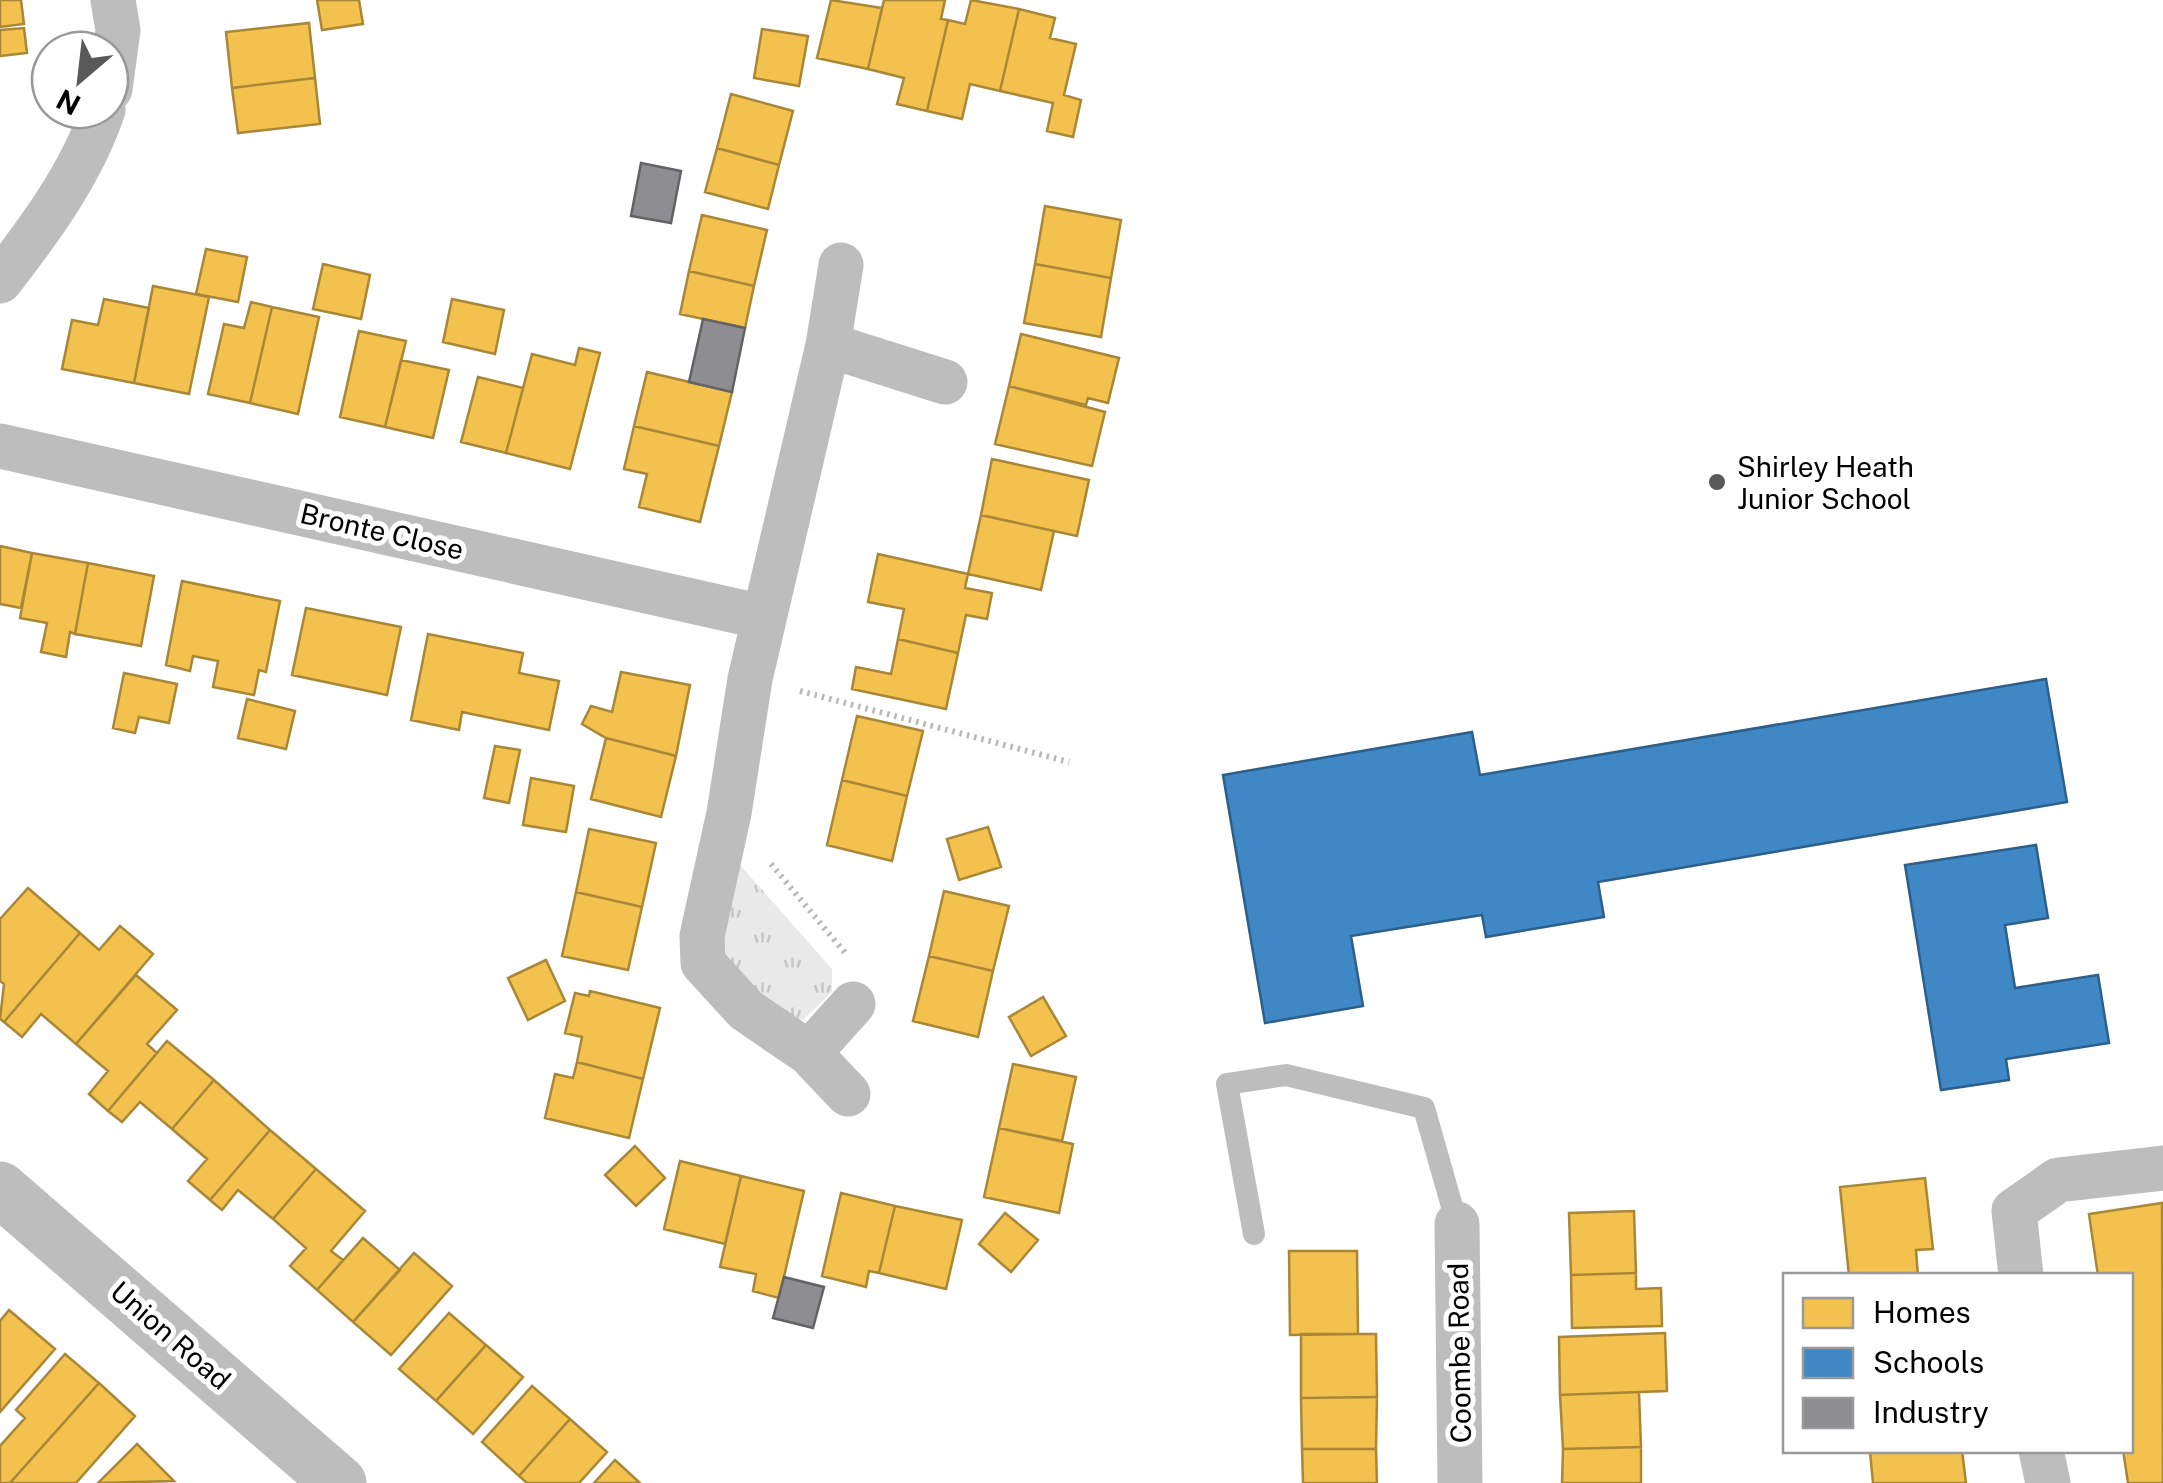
<svg xmlns="http://www.w3.org/2000/svg" width="2163" height="1483" font-family="'Public Sans',sans-serif">
<style>
.grass{fill:url(#grass-tufts)}
.homes{fill:#f2c14e;stroke:#a98737;stroke-width:2.5}
.schools{fill:#3f88c5;stroke:#2c5f8a;stroke-width:2.5}
.industry{fill:#8d8d92;stroke:#636366;stroke-width:2.5}
.lines{fill:none;stroke-linecap:round;stroke-linejoin:round}
.path{stroke:#b8b8b8;stroke-width:6;stroke-dasharray:2.5 5;stroke-linecap:butt}
.service{stroke:#bdbdbd;stroke-width:22}
.minor{stroke:#bdbdbd;stroke-width:45}
.tertiary{stroke:#bdbdbd;stroke-width:55}
.poi-dot{fill:#595959;stroke:#fff;stroke-width:4}
.labels{text-anchor:middle;dominant-baseline:central;stroke-width:10;stroke-linejoin:round;paint-order:stroke}
.poi-label{font-size:28px;fill:#000;stroke:#fff;text-anchor:start}
.street-label{font-size:28px;fill:#000;stroke:#fff}
</style>
<defs>
<pattern id="grass-tufts" width="24" height="20" patternUnits="userSpaceOnUse" patternTransform="scale(2.5)"><rect width="24" height="20" fill="#e9e9e9"/><path d="M3 7l-1-3M5 7V3M7 7l1-3M15 17l-1-3M17 17v-4M19 17l1-3" fill="none" stroke="#c6c6c6"/></pattern>
</defs>
<rect width="100%" height="100%" fill="#fff"/>
<path class="grass" d="M734,858l98,111v23l-29,28 -36,-8 -44,-44 -2,-59z"/>
<path class="homes" d="M0,0h21l3,24 -24,3z
M317,0h42l4,24 -41,6z
M831,0l51,8 -14,61 -51,-11z
M884,0h61l-4,19 7,1 -21,91 -30,-7 7,-26 -36,-9z
M971,0l48,9 -19,82 -30,-7 -8,35 -35,-8 21,-91 17,4z
M1019,9l36,9 -5,20 26,6 -12,51 17,5 -8,37 -26,-6 6,-28 -53,-12z
M309,23l6,55 -83,10 -6,-56z
M24,28l3,25 -27,3v-26z
M762,29l46,7 -9,50 -45,-8z
M315,78l5,46 -82,9 -6,-45z
M731,94l62,17 -14,54 -62,-17z
M717,148l62,17 -11,44 -63,-17z
M1045,206l76,14 -10,58 -76,-14z
M702,215l65,15 -13,56 -65,-15z
M206,249l41,8 -9,45 -42,-8z
M323,264l47,11 -9,44 -48,-10z
M1035,264l76,14 -10,59 -77,-14z
M689,271l65,15 -9,42 -65,-14z
M153,286l56,11 -20,97 -55,-11z
M104,299l45,9 -15,75 -72,-14 10,-49 26,5z
M452,299l52,11 -9,44 -52,-12z
M251,302l21,5 -22,96 -42,-9 16,-70 20,4z
M272,307l47,10 -21,97 -48,-11z
M359,331l47,10 -21,86 -45,-10z
M1021,334l98,24 -11,45 -20,-5 -2,7 -77,-19z
M579,348l21,5 -30,116 -64,-16 26,-99 43,11z
M401,360l48,10 -16,68 -48,-11z
M647,372l85,20 -13,54 -85,-20z
M478,377l45,11 -17,65 -45,-11z
M1009,386l96,26 -13,54 -97,-22z
M634,426l85,20 -19,76 -61,-15 8,-33 -23,-5z
M992,459l97,21 -12,56 -96,-21z
M981,515l73,16 -13,59 -73,-16z
M0,546l32,7 -11,55 -21,-4z
M32,553l56,10 -13,71 -5,-2 -4,25 -25,-5 6,-29 -27,-5z
M878,554l90,20 -3,14 27,5 -5,26 -21,-4 -8,38 -60,-14 6,-30 -36,-7z
M88,563l66,13 -13,70 -66,-12z
M182,581l98,20 -14,71 -7,-2 -5,25 -41,-8 5,-26 -25,-5 -3,15 -24,-6z
M306,608l95,19 -14,68 -95,-20z
M428,634l95,19 -4,20 40,8 -10,49 -87,-18 -3,18 -48,-10z
M898,639l60,14 -12,56 -94,-20 4,-22 35,7z
M621,672l69,13 -14,71 -70,-18 -24,-14 9,-18 21,6z
M124,673l53,11 -8,39 -30,-6 -4,16 -22,-5z
M247,699l48,12 -9,38 -48,-11z
M857,716l66,15 -16,65 -65,-16z
M606,738l70,18 -15,61 -70,-18z
M495,746l25,4 -11,53 -25,-5z
M531,778l43,8 -8,46 -43,-7z
M842,780l65,16 -15,65 -65,-16z
M988,827l13,40 -42,13 -12,-41z
M589,829l67,14 -14,64 -66,-15z
M28,888l52,45 -76,89 -4,-3 4,-35 -4,-3v-62z
M944,891l65,15 -16,65 -64,-15z
M576,892l66,15 -14,63 -66,-14z
M120,926l33,28 -77,90 -35,-30 -19,23 -18,-15 76,-89 19,17z
M929,956l64,15 -15,66 -65,-16z
M546,960l19,41 -37,19 -20,-42z
M136,975l41,35 -30,34 10,9 -49,58 -19,-17 19,-23 -32,-27z
M590,991l70,17 -17,71 -66,-17 5,-25 -17,-4 10,-40 14,3z
M1043,997l23,39 -35,20 -22,-39z
M167,1041l47,39 -42,49 -32,-27 -18,20 -14,-11z
M577,1062l66,17 -14,59 -84,-20 10,-44 18,4z
M1013,1064l63,13 -14,64 -63,-13z
M214,1080l56,50 -60,70 -22,-19 19,-22 -35,-30z
M999,1128l74,16 -14,69 -75,-16z
M270,1130l46,39 -43,50 -35,-29 -16,20 -12,-10z
M635,1146l30,32 -29,28 -31,-31z
M680,1161l61,15 -16,68 -61,-15z
M316,1169l49,42 -34,40 12,9 -26,30 -27,-24 16,-18 -33,-29z
M741,1176l63,15 -25,107 -26,-7 3,-17 -36,-7z
M1925,1178l8,71 -17,1 2,26h-69l-9,-89z
M841,1193l54,13 -16,67 -10,-2 -3,16 -44,-11z
M2162,1203l1,280h-35l-5,-33h7v-174h-32l-9,-62z
M895,1206l67,14 -16,69 -67,-16z
M1634,1211l2,62 -65,2 -2,-62z
M1005,1213l33,27 -27,32 -32,-28z
M363,1238l37,32 -47,52 -36,-32z
M1289,1251h68l1,83 -68,1z
M414,1253l38,33 -61,69 -38,-33z
M1636,1273v16l25,-1 1,38 -90,2 -1,-53z
M9,1310l46,39 -55,63v-91z
M449,1313l37,32 -50,56 -37,-32z
M1665,1333l2,58 -107,4 -1,-58z
M1301,1334h75l1,63 -76,1z
M486,1345l37,32 -50,57 -37,-33z
M65,1354l34,29 -89,100h-10v-37l25,-28 -9,-8z
M99,1383l36,33 -59,67h-66z
M532,1386l38,33 -51,57 -37,-34z
M1639,1392l2,55 -78,2 -3,-54z
M1377,1397l-1,52h-74l-1,-51z
M570,1419l37,33 -28,31h-52l-8,-7z
M137,1444l37,37 -76,2z
M1641,1447v36h-79l1,-34z
M1302,1449h74l1,34h-74z
M1962,1450l4,33h-93l-3,-31z
M615,1460l25,23h-46z"/>
<path class="schools" d="M2046,679l21,123 -469,80 6,35 -118,20 -4,-22 -131,21 12,70 -98,17 -42,-248 249,-43 8,43z
M2036,845l12,73 -43,7 10,63 83,-13 11,68 -103,16 3,21 -68,10 -36,-225z"/>
<path class="industry" d="M641,163l40,8 -10,52 -40,-7z
M703,319l42,9 -13,64 -43,-10z
M784,1277l40,10 -11,41 -40,-10z"/>
<g class="lines">
<path class="path" d="M800,691l269,71
M771,864l75,90"/>
<path class="service" d="M1254,1234l-27,-150 59,-9 138,33 33,116"/>
<path class="minor" d="M110,89l8,-59 -5,-30
M841,265l-13,80 -78,334 -21,134 -27,123 1,27 43,47 63,43 39,41
M0,281c41,-53 81,-107 103,-171
M828,345l117,37
M0,446l763,171
M809,1053l44,-49
M1457,1224l3,259
M2021,1276l-7,-65 44,-31 105,-12
M2041,1450l7,33"/>
<path class="tertiary" d="M0,1189l339,294"/>
</g>
<circle class="poi-dot" cx="1717" cy="482" r="10"/>
<g class="labels">
<g class="poi-label">
<text x="1737" y="466">Shirley Heath<tspan x="1737" dy="32">Junior School</tspan></text>
</g>
<g class="street-label">
<text transform="translate(382 531) rotate(13)">Bronte Close</text>
<text transform="translate(171 1335) rotate(41)">Union Road</text>
<text transform="translate(1459 1353) rotate(-91)">Coombe Road</text>
</g>
</g>
<rect x="1783" y="1273" width="350" height="180" fill="#ffffff" stroke="#999999" stroke-width="2.5"/>
<rect x="1803" y="1298" width="50" height="30" fill="#f2c14e" stroke="#999999" stroke-width="2.5"/>
<text x="1873" y="1323" font-size="30" fill="#000000">Homes</text>
<rect x="1803" y="1348" width="50" height="30" fill="#3f88c5" stroke="#999999" stroke-width="2.5"/>
<text x="1873" y="1373" font-size="30" fill="#000000">Schools</text>
<rect x="1803" y="1398" width="50" height="30" fill="#8d8d92" stroke="#999999" stroke-width="2.5"/>
<text x="1873" y="1423" font-size="30" fill="#000000">Industry</text>
<g transform="translate(80 80) rotate(208)"><circle r="48" fill="#ffffff" stroke="#999999" stroke-width="2.5"/>
<path d="M0-8L18 38L0 25L-18 38Z" fill="#595959"/>
<text y="-15" font-size="28" font-weight="bold" text-anchor="middle" fill="#000000">N</text>
</g>
</svg>
